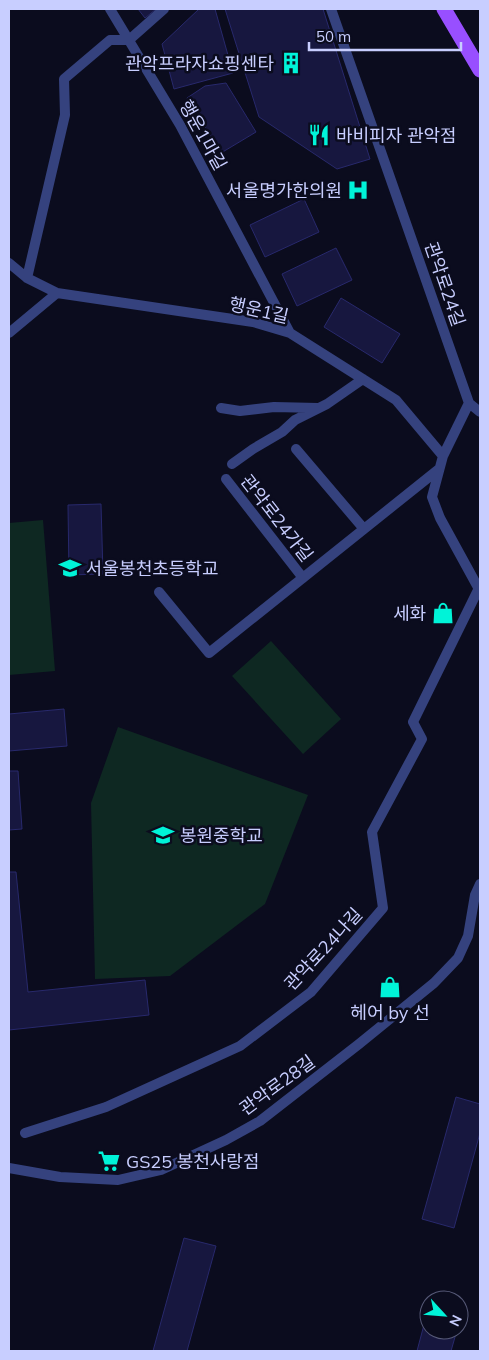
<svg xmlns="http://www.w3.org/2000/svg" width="489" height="1360" font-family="Mulish,'Noto Sans KR',sans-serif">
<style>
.green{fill:#0e2822}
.building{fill:#17173f;stroke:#28296c}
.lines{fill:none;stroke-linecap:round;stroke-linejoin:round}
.lane{stroke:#35427e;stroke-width:10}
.primary{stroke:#984fff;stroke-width:15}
.labels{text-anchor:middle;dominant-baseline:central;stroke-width:5;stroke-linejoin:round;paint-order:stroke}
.poi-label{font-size:18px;fill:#c8ceff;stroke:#0b0c1e;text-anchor:start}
.street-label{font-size:18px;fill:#c8ceff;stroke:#0b0c1e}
</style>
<rect width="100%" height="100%" fill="#0b0c1e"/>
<path class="green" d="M43,520l12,151 -46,4v-152z
M271,641l70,78 -38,35 -71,-78z
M118,727l190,68 -43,109 -95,72 -75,3 -4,-176z"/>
<path class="building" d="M138,9h18l-11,9z
M199,9h16l18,64 -59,16 -12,-45z
M225,9h98l47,150 -33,10 -78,-52z
M226,83l30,49 -35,21 -34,-55 18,-12z
M304,199l15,33 -54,25 -15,-32z
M336,248l16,32 -55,26 -15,-32z
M341,298l59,36 -18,29 -58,-36z
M101,504l2,70 -34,1 -1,-70z
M64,709l3,37 -58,5v-37z
M9,771h9l4,58 -13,1z
M9,872h7l12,120 117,-12 4,35 -140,15z
M456,1097l24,7v29l-26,95 -32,-9z
M184,1238l32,8 -29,105h-34z
M425,1321l4,1v8h28l-6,21h-34z"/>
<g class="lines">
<path class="lane" d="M110,9l70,116 110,208
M331,9l138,394 -26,53 -11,41 8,21 40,73
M9,263l18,15 30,15 196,29 37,11 106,67 47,56
M27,278l38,-163 -1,-36 46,-39h19l35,-31
M9,333l48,-40
M469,403l11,9
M221,408l19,3 34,-4 44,1
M296,449l68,80
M232,464l21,-15 29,-17 13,-12 32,-16 36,-25
M226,479l77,99
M159,592l50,61 230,-184
M25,1133l81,-26 134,-61 71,-54 72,-84 -11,-76 50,-93 -9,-17 66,-134
M9,1168l51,9 58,3 43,-10 65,-30 34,-19 99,-77 75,-61 24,-25 10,-22 7,-41 5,-11"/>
<path class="primary" d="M444,9l36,61"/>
</g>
<defs>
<g id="building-bare" transform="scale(1.725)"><path d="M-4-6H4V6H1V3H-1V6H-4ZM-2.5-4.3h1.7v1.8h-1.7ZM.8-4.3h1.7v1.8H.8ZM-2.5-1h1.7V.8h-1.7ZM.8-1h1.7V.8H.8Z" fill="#00f3d8" stroke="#0b0c1e" stroke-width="2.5" paint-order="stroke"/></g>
<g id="restaurant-bare" transform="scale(1.725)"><path d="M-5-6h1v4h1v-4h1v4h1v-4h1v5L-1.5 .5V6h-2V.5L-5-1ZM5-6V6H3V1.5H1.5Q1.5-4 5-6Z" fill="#00f3d8" stroke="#0b0c1e" stroke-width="2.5" paint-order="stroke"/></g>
<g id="hospital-bare" transform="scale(1.725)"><path d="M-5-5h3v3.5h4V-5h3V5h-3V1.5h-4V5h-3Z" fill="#00f3d8" stroke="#0b0c1e" stroke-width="2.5" paint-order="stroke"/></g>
<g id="school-bare" transform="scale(1.725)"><path d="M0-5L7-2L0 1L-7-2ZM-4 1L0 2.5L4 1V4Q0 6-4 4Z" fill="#00f3d8" stroke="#0b0c1e" stroke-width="2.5" paint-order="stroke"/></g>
<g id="shop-bare" transform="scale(1.725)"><path d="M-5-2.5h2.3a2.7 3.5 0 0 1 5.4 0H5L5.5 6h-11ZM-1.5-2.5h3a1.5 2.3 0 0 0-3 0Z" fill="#00f3d8" stroke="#0b0c1e" stroke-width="2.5" paint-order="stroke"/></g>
<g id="supermarket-bare" transform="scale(1.725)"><path d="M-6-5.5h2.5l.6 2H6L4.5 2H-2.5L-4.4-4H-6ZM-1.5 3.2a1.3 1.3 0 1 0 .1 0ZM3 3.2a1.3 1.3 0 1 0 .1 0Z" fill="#00f3d8" stroke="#0b0c1e" stroke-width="2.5" paint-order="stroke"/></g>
</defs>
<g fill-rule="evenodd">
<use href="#building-bare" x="291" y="63"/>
<use href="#restaurant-bare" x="319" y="135"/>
<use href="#hospital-bare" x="358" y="190"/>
<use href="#school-bare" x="70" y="568"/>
<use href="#shop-bare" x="443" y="613"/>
<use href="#school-bare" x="163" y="835"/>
<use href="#shop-bare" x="390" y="987"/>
<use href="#supermarket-bare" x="109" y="1161"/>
</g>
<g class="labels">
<g class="poi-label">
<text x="274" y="63" text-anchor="end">관악프라자쇼핑센타</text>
<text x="336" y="135">바비피자 관악점</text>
<text x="342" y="190" text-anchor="end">서울명가한의원</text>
<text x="86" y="568">서울봉천초등학교</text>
<text x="426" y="613" text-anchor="end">세화</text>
<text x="180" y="835">봉원중학교</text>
<text x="390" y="1012" text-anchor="middle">헤어 by 선</text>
<text x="126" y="1161">GS25 봉천사랑점</text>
</g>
<g class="street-label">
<text transform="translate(203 135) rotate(61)">행운1마길</text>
<text transform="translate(445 284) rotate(71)">관악로24길</text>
<text transform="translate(259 310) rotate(13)">행운1길</text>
<text transform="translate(277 518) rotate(52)">관악로24가길</text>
<text transform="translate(323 949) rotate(-47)">관악로24나길</text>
<text transform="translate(277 1085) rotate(-36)">관악로28길</text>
</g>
</g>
<rect width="489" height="1360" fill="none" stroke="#c8ceff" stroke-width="20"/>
<g transform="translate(444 1315) rotate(116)"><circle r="24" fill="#0b0c1e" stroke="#575a78"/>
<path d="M0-4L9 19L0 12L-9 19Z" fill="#00f3d8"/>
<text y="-8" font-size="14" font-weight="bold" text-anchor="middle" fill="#c8ceff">N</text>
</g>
<path d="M309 42v8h152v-8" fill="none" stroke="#c8ceff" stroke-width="2.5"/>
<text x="316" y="42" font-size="15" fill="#c8ceff" stroke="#0b0c1e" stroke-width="4" paint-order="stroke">50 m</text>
</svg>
